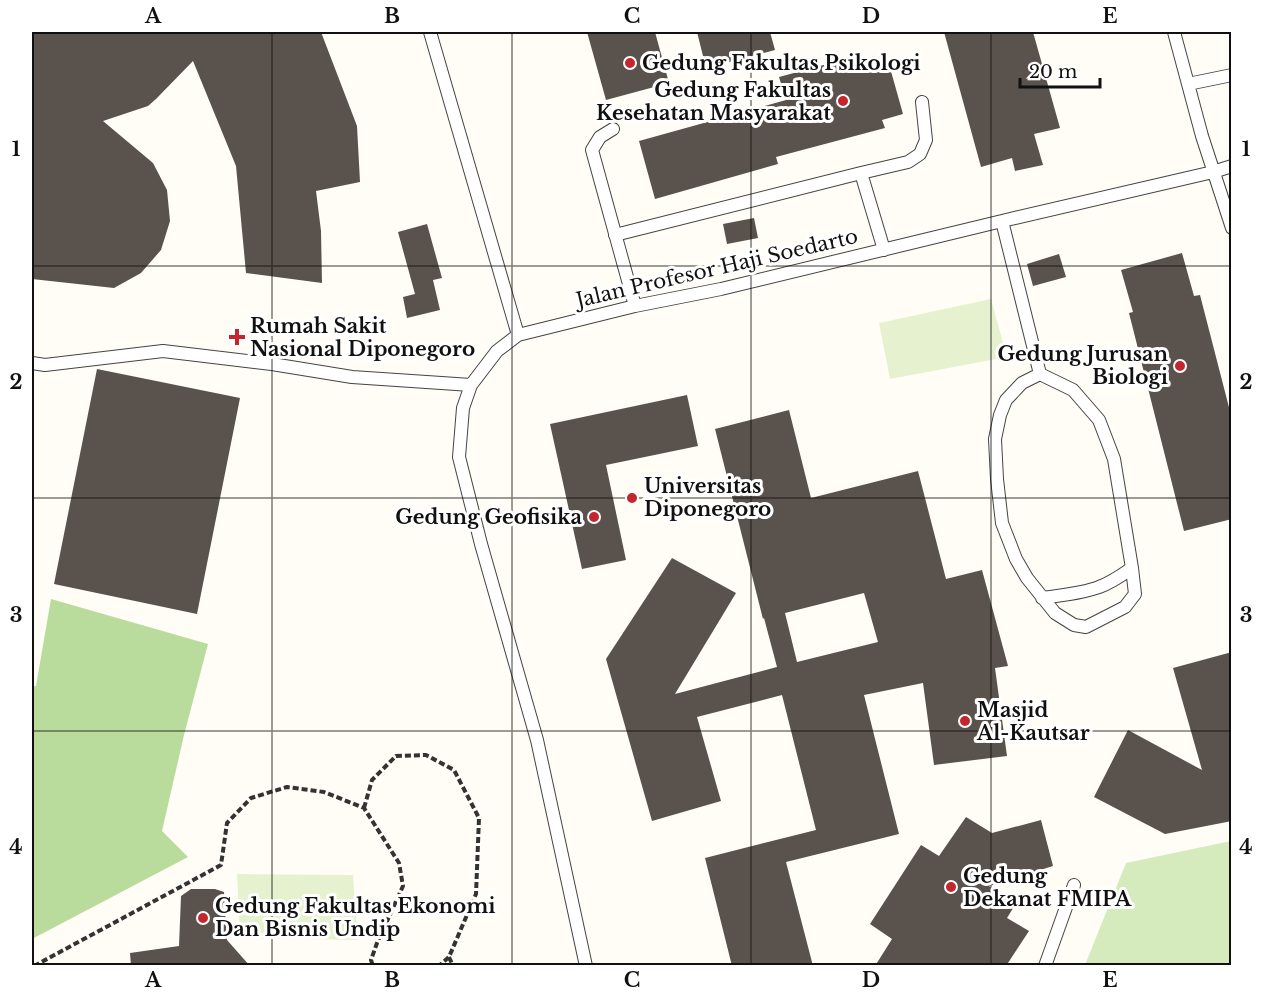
<svg xmlns="http://www.w3.org/2000/svg" width="1263" height="997" font-family="'Libre Baskerville',serif">
<style>
.green{fill:#d5ebbd}
.forest{fill:#b9dc9c}
.pitch{fill:#e6f2cf}
.building{fill:#5a524d;fill-rule:evenodd}
.lines{fill:none;stroke-linecap:round;stroke-linejoin:round}
.lane-casing{stroke:#444;stroke-width:14}
.path{stroke:#333;stroke-width:4;stroke-dasharray:6 3;stroke-linecap:butt}
.lane{stroke:#fff;stroke-width:12}
.grid{fill:none;stroke:#111;stroke-width:1.5;stroke-opacity:0.55}
.poi-dot{fill:#c4262e;stroke:#fff;stroke-width:2}
.labels{text-anchor:middle;dominant-baseline:central;stroke-width:6;stroke-linejoin:round;paint-order:stroke}
.poi-label{font-size:20px;font-weight:bold;fill:#111;stroke:#fff;text-anchor:start}
.street-label{font-size:20px;fill:#111;stroke:#fff}
.neatline{fill:none;stroke:#111;stroke-width:2}
.grid-label{font-size:20px;text-anchor:middle;font-weight:bold;fill:#111}
</style>
<rect width="100%" height="100%" fill="#fffdf5"/>
<path class="green" d="M1231,841v124h-146l41,-102z"/>
<path class="forest" d="M51,599l157,45 -24,91 -22,96 26,26 -156,82v-253h4z"/>
<path class="pitch" d="M991,299l16,58 -117,22 -11,-56z
M237,874l116,1 5,65 -118,-2z"/>
<path class="building" d="M32,32h289l36,94 3,56 -44,9 5,40 1,52 -76,-10 -10,-107 -43,-105 -37,38 -8,7 -45,15 50,42 14,27 3,31 -9,29 -20,23 -27,15 -82,-9z
M587,32h68l14,51 -63,17z
M697,32h73l5,18 -69,18z
M944,32h89l27,96 -26,6 9,31 -28,6 -3,-13 -31,9z
M857,56l2,9 28,-8 16,57 -21,6 3,8 -109,29 2,7 -123,35 -16,-58 147,-41 -7,-23z
M754,218l4,20 -31,6 -4,-20z
M427,224l15,54 -9,2 7,30 -33,8 -4,-21 12,-3 -17,-62z
M1182,253l12,43 6,-1 32,124v100l-48,12 -55,-218 4,-1 -12,-42z
M1059,254l7,23 -33,9 -6,-22z
M97,369l143,29 -43,216 -143,-30z
M687,395l11,51 -92,19 20,95 -44,9 -32,-145z
M789,410l22,88 107,-27 28,108 36,-9 26,96 -13,2 12,88 -73,9 -11,-82 -59,12 35,139 -113,28 27,104h-81l-27,-108 111,-28 -34,-135 -85,22 24,84 -69,20 -46,-162 66,-101 64,35 -61,101 102,-27 -13,-49 -1,1 -48,-190zM864,593l14,49 -81,20 -12,-49z
M1232,652v169l-67,13 -71,-37 34,-67 74,40 -29,-102z
M966,817l26,16 49,-13 12,46 -64,20 26,19 -8,13 22,13 -23,35h-131l17,-27 -22,-15 51,-79 18,11z
M191,889h24l9,3 3,48 23,26h-119l-1,-13 49,-7 2,-50z"/>
<g class="lines">
<g class="lane-casing">
<path id="lane" d="M430,32l88,303
M1174,32l28,104 30,92
M1188,84l44,-9
M613,129l-13,8 -8,13 43,156
M861,173l47,-11 12,-8 6,-14 -4,-38
M1002,221l38,153 33,16 26,30 15,39 18,109c-10,7 -21,15 -33,19 -18,7 -39,8 -57,11
M615,235l246,-62 23,77
M32,363l13,2 118,-14 109,13 80,13 119,8
M1040,374l-18,9 -16,17 -6,15 -5,24 2,40 5,44 14,36 11,19 28,35 19,12 12,2 39,-20 10,-13 -3,-26
M586,966l-49,-226 -56,-196 -22,-87 4,-49 8,-23 26,-34 21,-16 117,-29 86,-17 281,-68 211,-49 19,-6
M1045,966l29,-81"/>
</g>
<path class="path" d="M364,808l8,-28 24,-24 30,-1 28,15 25,48 -3,76 -27,63 -10,9
M449,957l4,9
M34,966l187,-101 6,-42 24,-25 36,-11 37,5 40,16 35,55 4,23 -26,57 -6,17 2,6"/>
<use href="#lane" class="lane"/>
</g>
<path class="grid" d="M272,32v934M512,32v934M751,32v934M991,32v934M32,266h1200M32,498h1200M32,731h1200"/>
<g class="poi-dot">
<circle cx="630" cy="63" r="6"/>
<circle cx="843" cy="101" r="6"/>
<path d="M234 328h6v6h6v6h-6v6h-6v-6h-6v-6h6z"/>
<circle cx="1180" cy="366" r="6"/>
<circle cx="632" cy="498" r="6"/>
<circle cx="594" cy="517" r="6"/>
<circle cx="965" cy="721" r="6"/>
<circle cx="951" cy="887" r="6"/>
<circle cx="203" cy="918" r="6"/>
</g>
<g class="labels">
<g class="poi-label">
<text x="642" y="63">Gedung Fakultas Psikologi</text>
<text x="831" y="90" text-anchor="end">Gedung Fakultas<tspan x="831" dy="23">Kesehatan Masyarakat</tspan></text>
<text x="250" y="326">Rumah Sakit<tspan x="250" dy="23">Nasional Diponegoro</tspan></text>
<text x="1168" y="354" text-anchor="end">Gedung Jurusan<tspan x="1168" dy="23">Biologi</tspan></text>
<text x="644" y="486">Universitas<tspan x="644" dy="23">Diponegoro</tspan></text>
<text x="582" y="517" text-anchor="end">Gedung Geofisika</text>
<text x="977" y="710">Masjid<tspan x="977" dy="23">Al-Kautsar</tspan></text>
<text x="963" y="876">Gedung<tspan x="963" dy="23">Dekanat FMIPA</tspan></text>
<text x="215" y="906">Gedung Fakultas Ekonomi<tspan x="215" dy="23">Dan Bisnis Undip</tspan></text>
</g>
<g class="street-label">
<text transform="translate(717 268) rotate(-13)">Jalan Profesor Haji Soedarto</text>
</g>
</g>
<rect width="1263" height="997" fill="none" stroke="#ffffff" stroke-width="66"/>
<path d="M1020 78v9h80v-9" fill="none" stroke="#111111" stroke-width="3"/>
<text x="1029" y="78" font-size="18" fill="#111111" stroke="#ffffff" stroke-width="4.5" paint-order="stroke">20 m</text>
<rect x="33" y="33" width="1197" height="931" class="neatline"/>
<g class="grid-label">
<text x="153" y="23">A</text>
<text x="392" y="23">B</text>
<text x="632" y="23">C</text>
<text x="871" y="23">D</text>
<text x="1110" y="23">E</text>
<text x="16" y="156">1</text>
<text x="1246" y="156">1</text>
<text x="16" y="389">2</text>
<text x="1246" y="389">2</text>
<text x="16" y="622">3</text>
<text x="1246" y="622">3</text>
<text x="16" y="854">4</text>
<text x="1246" y="854">4</text>
<text x="153" y="987">A</text>
<text x="392" y="987">B</text>
<text x="632" y="987">C</text>
<text x="871" y="987">D</text>
<text x="1110" y="987">E</text>
</g>
</svg>
